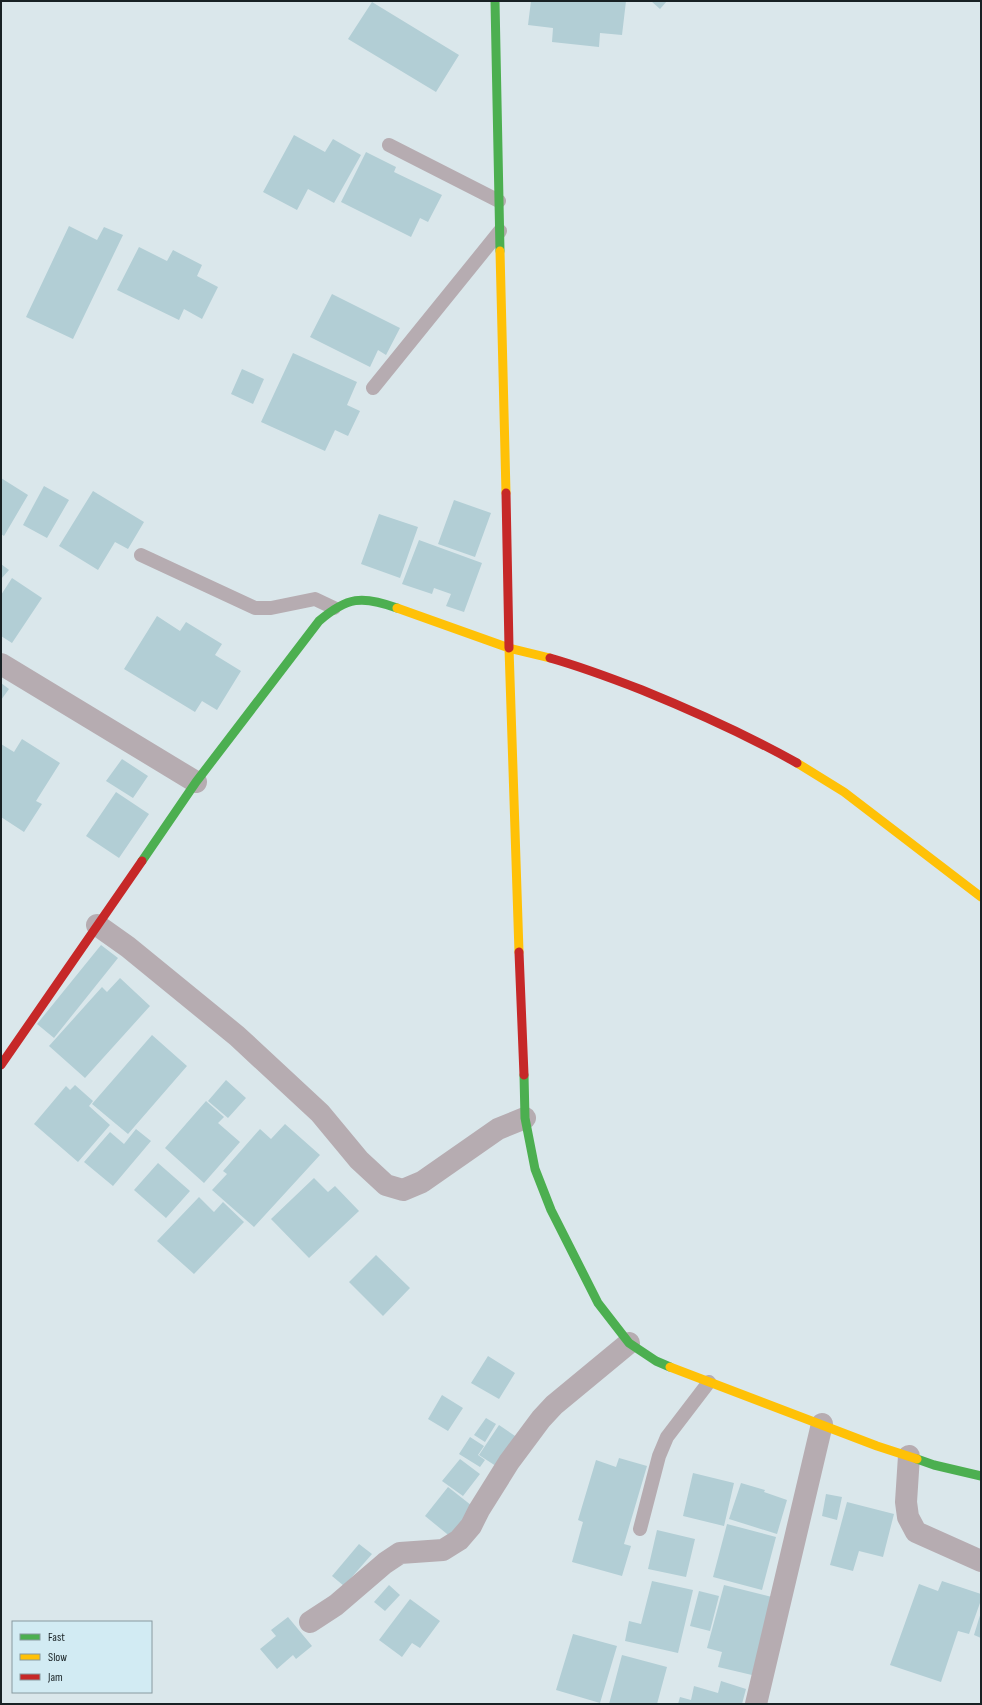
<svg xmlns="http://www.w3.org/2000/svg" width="982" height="1705" font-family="'Sofia Sans Condensed',sans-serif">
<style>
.building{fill:#b2ced5}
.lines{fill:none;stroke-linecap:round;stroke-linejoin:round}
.lane{stroke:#b6acb1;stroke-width:14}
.street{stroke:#b6acb1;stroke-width:22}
.fast{stroke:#4caf50;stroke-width:9}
.slow{stroke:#ffc107;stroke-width:9}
.jam{stroke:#c62828;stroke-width:9}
</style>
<rect width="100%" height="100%" fill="#dae7eb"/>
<path class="building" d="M531,1h95l-4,34 -22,-2 -1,14 -47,-5 1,-14 -25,-3z
M651,1h16l-7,8z
M372,2l87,53 -23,37 -88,-53z
M294,135l31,17 8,-13 28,16 -27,48 -26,-14 -11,21 -34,-18z
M366,152l30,15 -2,5 48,23 -14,27 -8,-4 -9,19 -70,-35z
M69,226l28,14 7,-13 19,8 -50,104 -47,-22z
M139,247l28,14 6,-11 29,15 -5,11 21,11 -16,32 -18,-10 -5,11 -62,-30z
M332,294l68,34 -14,27 -8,-5 -8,17 -60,-30z
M293,353l64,29 -10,23 13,6 -12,25 -13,-6 -10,21 -64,-29z
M242,369l22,10 -11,25 -22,-10z
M1,478l27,17 -24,41 -3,-2z
M44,486l25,14 -22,38 -24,-13z
M93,491l51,31 -16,27 -13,-7 -17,28 -39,-24z
M454,500l37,13 -16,44 -37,-13z
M379,514l39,13 -18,51 -39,-14z
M419,540l63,23 -18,49 -18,-6 5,-12 -17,-6 -2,6 -30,-10z
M1,564l8,6 -8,9z
M12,578l30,20 -30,45 -11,-7v-41z
M157,616l23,15 6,-9 36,22 -7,11 26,16 -24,39 -15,-9 -7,11 -71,-43z
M1,683l8,6 -8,11z
M22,739l38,24 -24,38 6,3 -18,28 -23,-15v-73l13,8z
M122,759l26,17 -15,22 -27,-17z
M116,792l33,22 -30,44 -33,-22z
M101,945l17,13 -64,80 -17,-14z
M120,978l30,28 -65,72 -36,-32 53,-59 5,5z
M152,1035l35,31 -59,68 -36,-30z
M226,1080l20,18 -18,20 -20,-17z
M75,1085l18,16 -4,5 21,19 -32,37 -44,-38 32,-38 4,4z
M206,1101l18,16 -6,6 22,19 -36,41 -39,-35z
M285,1124l35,31 -66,72 -42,-37 15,-16 -4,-3 37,-42 11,10z
M136,1129l15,12 -38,45 -29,-24 26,-30 14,12z
M158,1163l32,28 -24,27 -32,-28z
M314,1178l14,14 7,-6 24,25 -50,47 -38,-39z
M199,1197l15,15 9,-10 21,20 -50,52 -37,-33z
M376,1255l34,33 -27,28 -34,-34z
M488,1356l27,17 -16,26 -28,-16z
M442,1395l21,13 -15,23 -20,-12z
M486,1418l10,6 -11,18 -11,-7z
M499,1425l22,15 -19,30 -23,-15z
M470,1437l14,9 -6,9 7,5 -5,7 -21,-13z
M619,1458l28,8 -23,78 7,2 -9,30 -50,-14 11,-40 -5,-2 18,-60 20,7z
M460,1459l20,15 -17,22 -21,-15z
M693,1473l41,10 -10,43 -41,-10z
M741,1483l24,7 -1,2 23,8 -10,34 -48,-15z
M448,1487l28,22 -24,29 -27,-22z
M826,1494l16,3 -5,23 -15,-4z
M847,1502l47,12 -11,43 -24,-6 -6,20 -23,-6z
M727,1524l49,13 -14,53 -49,-13z
M657,1530l38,9 -9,38 -38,-8z
M359,1544l13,10 -28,32 -12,-10z
M652,1581l41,9 -15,63 -53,-12 4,-20 12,3z
M942,1581l39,13v6l-12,34 -11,-3 -17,51 -51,-17 29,-81 19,7z
M389,1585l11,10 -15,16 -11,-9z
M724,1585l48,12 -20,78 -34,-8 4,-15 -15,-4z
M699,1591l20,5 -9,35 -20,-5z
M410,1599l30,22 -20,27 -8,-5 -10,14 -23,-17z
M981,1612v26l-7,-3z
M288,1617l24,29 -16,13 -3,-4 -16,14 -17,-20 16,-13 -5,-6z
M573,1634l44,12 -17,57 -44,-13z
M622,1655l45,12 -10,37h-48z
M721,1681l25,8 -4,15h-64l2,-7 11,3 3,-14 24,7z"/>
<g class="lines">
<path class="lane" d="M389,145l110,56
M373,388l127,-157
M141,555l114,53h16l44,-9 19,9
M640,1529l19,-73 8,-19 42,-55"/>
<path class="street" d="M1,664l195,118
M97,925l31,22 109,89 83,77 39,47 27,25 17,5 19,-8 76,-53 27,-11
M909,1456l-3,46 2,15 8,15 65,29
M310,1622l26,-17 49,-42 15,-10 43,-3 16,-10 12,-14 8,-16 30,-48 32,-43 13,-14 75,-62
M756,1704l66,-280"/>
<path class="fast" d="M495,1l5,250
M142,861l54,-79 123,-161c28,-24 43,-26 78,-13
M524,1075l1,43 10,51 16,41 47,93 31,40 27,18 14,6
M917,1459l17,6 47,11"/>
<path class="slow" d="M500,251l6,242
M397,608l112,40 41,10
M509,648l10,304
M797,763l47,29 137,105
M670,1367l207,79 40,13"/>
<path class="jam" d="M506,493l3,155
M550,658c32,9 61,20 92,32 54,22 105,45 155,73
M519,952l5,123
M1,1065l141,-204"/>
</g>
<rect width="982" height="1705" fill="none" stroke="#182124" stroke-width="4"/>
<rect x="12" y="1621" width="140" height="72" fill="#d2ebf3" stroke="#889aa0"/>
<rect x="20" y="1634" width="20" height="6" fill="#4caf50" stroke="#889aa0"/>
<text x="48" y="1641" font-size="12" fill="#182124">Fast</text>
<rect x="20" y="1654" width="20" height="6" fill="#ffc107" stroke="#889aa0"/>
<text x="48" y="1661" font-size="12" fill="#182124">Slow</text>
<rect x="20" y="1674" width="20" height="6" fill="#c62828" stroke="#889aa0"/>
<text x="48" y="1681" font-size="12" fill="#182124">Jam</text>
</svg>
